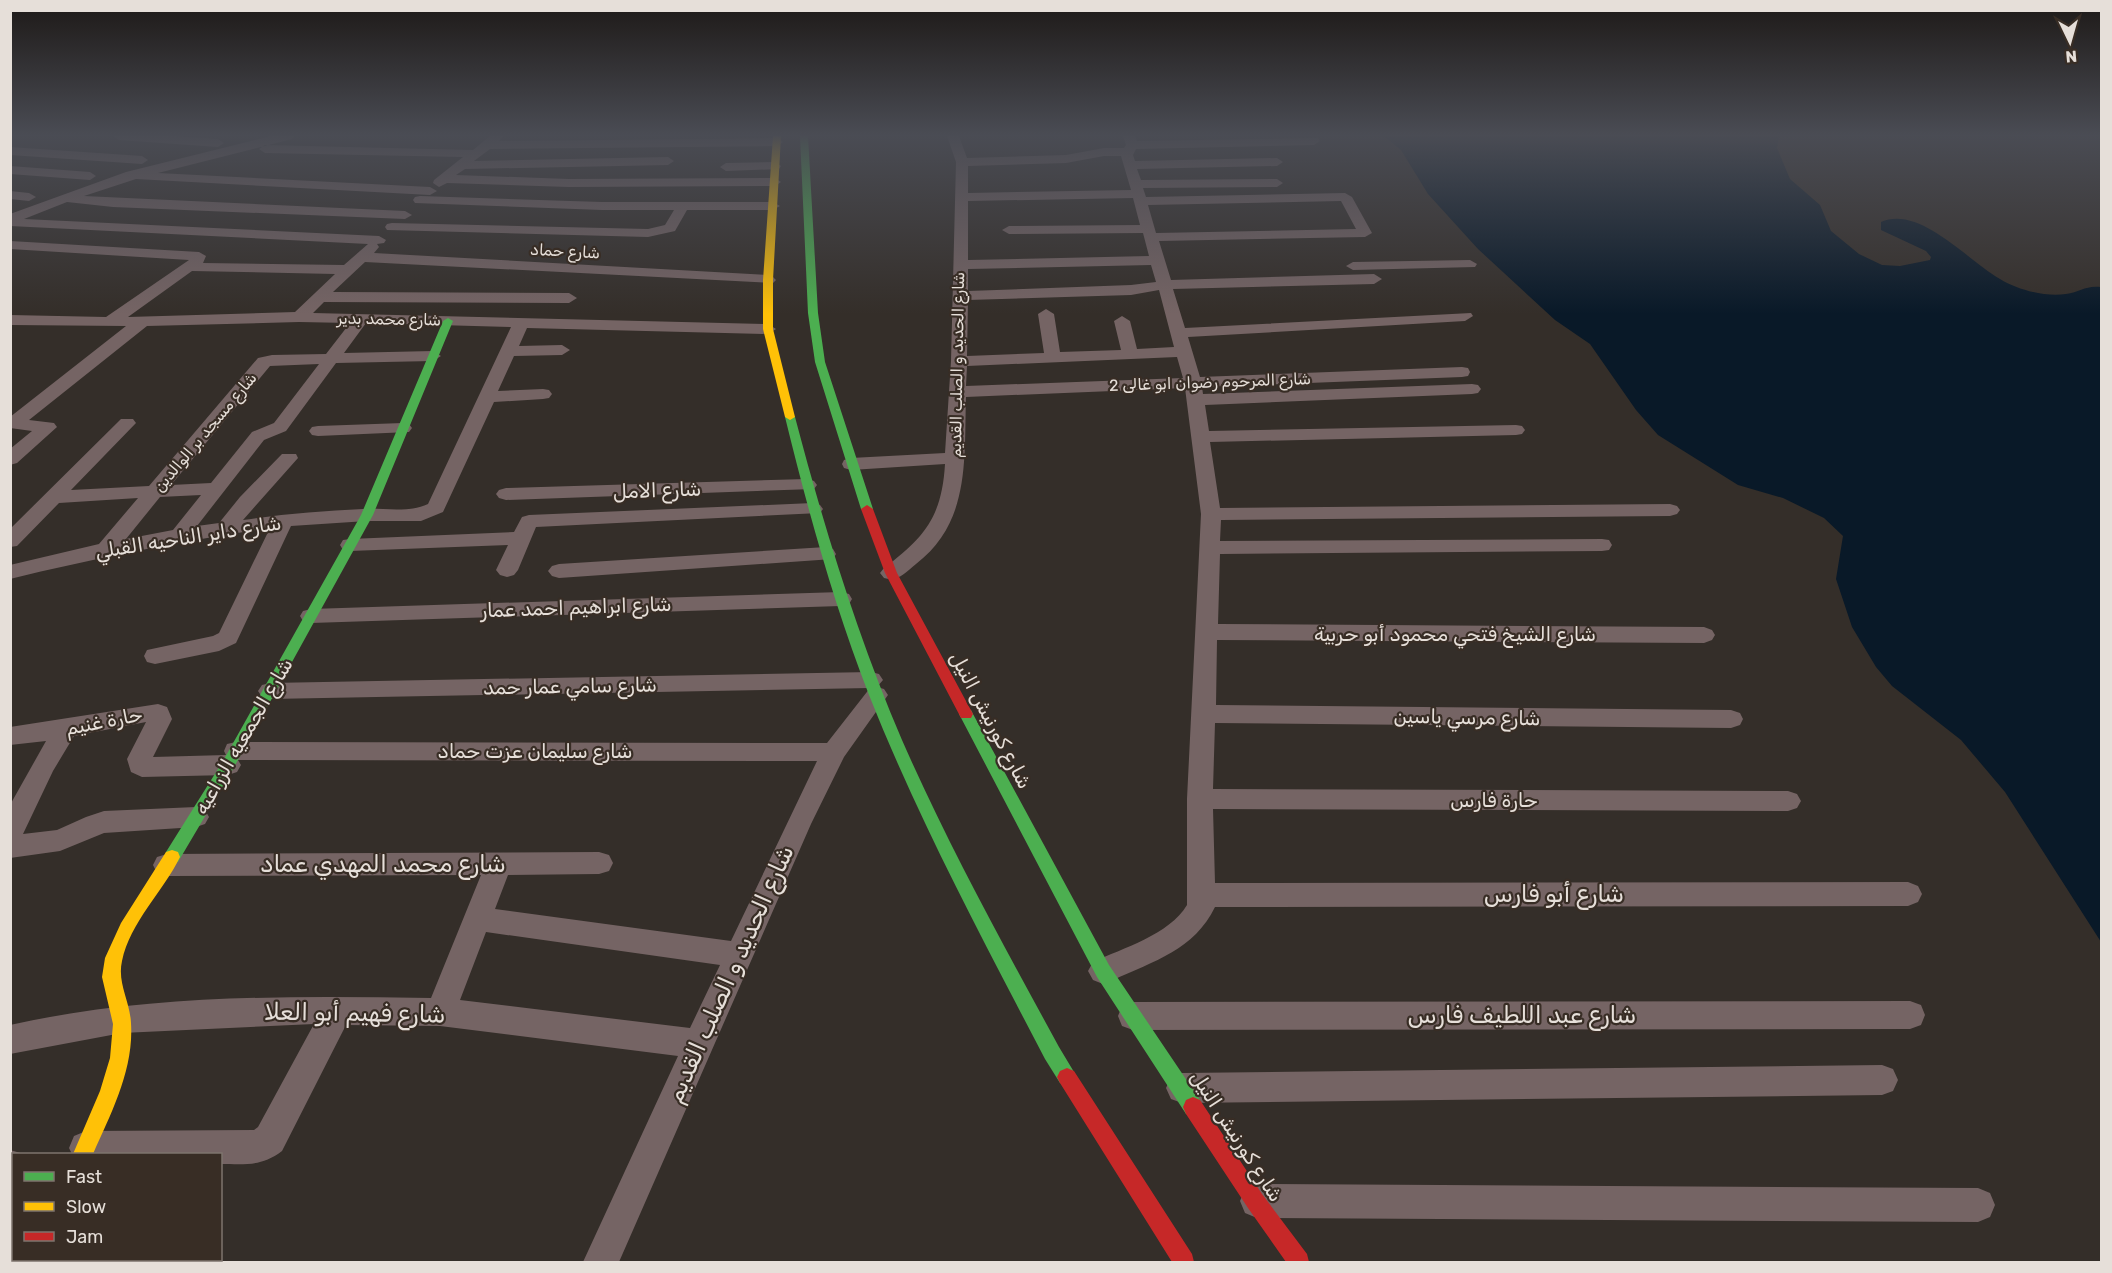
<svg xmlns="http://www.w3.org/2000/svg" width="2112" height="1273" font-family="Rubik,Cairo,sans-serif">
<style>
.water{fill:#091928}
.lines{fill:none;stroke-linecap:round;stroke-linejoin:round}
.street{fill:#756464;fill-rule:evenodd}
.fast{fill:#4caf50;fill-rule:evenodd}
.slow{fill:#ffc107;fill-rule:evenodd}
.jam{fill:#c62828;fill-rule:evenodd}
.labels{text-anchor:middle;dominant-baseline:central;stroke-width:4.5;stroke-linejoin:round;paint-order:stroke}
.far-street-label{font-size:16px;fill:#e6dfd9;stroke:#382d25}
.street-label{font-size:20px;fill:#e6dfd9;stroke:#382d25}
.near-street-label{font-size:24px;fill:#e6dfd9;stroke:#382d25}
</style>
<rect width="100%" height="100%" fill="#342e29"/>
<path class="water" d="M1384,136h395l-2,12 13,31 30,26 11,26 28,23 23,11 18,1 30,-6 1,-3 -5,-6 -45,-21v-8c39,-17 87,39 119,57 18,11 45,18 66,15 14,-2 20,-9 35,-7v655l-96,-150 -44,-52 -69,-54 -16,-19 -24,-40 -16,-48 7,-43 -19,-18 -41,-20 -45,-13 -80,-50 -22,-25 -46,-66 -35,-24 -77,-71 -50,-55 -27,-44z"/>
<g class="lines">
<path class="street" d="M113,136h60l45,3 6,4 -6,4 -99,-7z
M271,136h23l-2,3 -134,34 272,14 7,4 -7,4 -294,-16 -52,17 321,15 7,4 -7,4 -292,-12 -46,-5 -43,17 355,17 7,4 -2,3 -7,1 2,3 -5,6 394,22 5,2 3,3 -3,3 -408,-21 -32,30 236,1 8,5 -8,5 -245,-1 -11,11 455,11 8,5 -8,5 -241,-6 -8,18 43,-1 8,5 -8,5 -48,1 -16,35 45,-2 6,1 3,4 -3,4 -6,1 -49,3 -51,110 -22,9h-54l-76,5 -55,117 -17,8 -64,13 -8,-2 -3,-6 3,-6 66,-14 6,-3 51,-105c-88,13 -173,30 -260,51v-14l89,-21 39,-46 -79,5 -42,43 -7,1v-18l111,-110h12l3,4 -65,67 78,-4 109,-128 14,-3 54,-1 24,-31 -51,-1 -152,4 -118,94 25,3 3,4 -40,36 -7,2v-16l22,-18 -22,-3v-11l116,-91 -116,-1v-10l96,2 83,-57 -179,-11v-8l189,11 7,4 -3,7 141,2 24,-21 -358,-18v-12l116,-42zM192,271l143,3 -40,38 -167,5zM366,323l145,4 -83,177c-19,9 -43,4 -65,5 -40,2 -80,5 -120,11l55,-62 -2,-4h-14l-42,43 -21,26 -22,3 67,-86 22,-9 50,-68 97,-2 8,-5 -8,-5 -89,2zM319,364l-45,59 -22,9 -41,51 -40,2 99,-119zM201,495l-28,35 -47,9 34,-42z
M490,136h14l-5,5 278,-3 6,4 -6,4 -287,3 -16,12 194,-4 6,4 -6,4 -203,4 -9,6 113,4 206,-1 6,4 -6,4 -206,1 -122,-4 -8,4 -6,-4 1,-3 29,-23 -198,-4 -6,-4 6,-4 208,5z
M947,136h12l8,22 99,-3 38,-7h20l2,-3 -3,-9h12l2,5 181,-3 2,3 -6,4 -178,4 -3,6 2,6 142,-3 6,4 -6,4 -140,3 4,11 136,-1 6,4 -6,4 -134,1 3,9 199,-4 7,4 20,36 -7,4 -206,4 12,39 203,-6 8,5 -8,5 -201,5 12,39 286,-15 2,3 -8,5 -277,16 12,40 262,-10 6,1 2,4 -2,4 -6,1 -260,10 1,7 269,-10 6,1 3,4 -3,4 -6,1 -267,11 4,26 307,-6 6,1 3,4 -3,4 -6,1 -306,7 10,66 450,-4 7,2 3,4 -3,4 -7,2 -449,4 -1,21 382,-2 7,1 3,5 -3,5 -7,1 -382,3 -2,70 486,3 8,3 3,5 -3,5 -8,3 -487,-3 -1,65 515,5 9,3 3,6 -3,6 -9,3 -516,-5 -2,66 575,2 9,3 4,7 -4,7 -9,3 -575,-2 2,74 693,-1 10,4 4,8 -4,8 -10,4 -693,1c-21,43 -61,54 -102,73l-10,4 -10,-4 -5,-9 5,-9c30,-14 76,-27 94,-57v-106l14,-285 -16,-126 -219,9c-2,61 5,125 -50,167 -11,9 -18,18 -32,14l-4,-5 4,-5c40,-30 58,-51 61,-104l-94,6 -7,-2 -2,-4 2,-4 7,-2 94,-5 6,-92 5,-199zM1104,156h17l10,34 -163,3v-27l98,-3zM1133,198l7,27 -131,1 -7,4 7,4 134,-1 6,23 -181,4v-59zM1341,201l15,28 -200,4 -8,-28zM1151,265l5,17 -25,3 -163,6v-22zM1159,290l15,57 -37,2 -7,-28 -8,-5 -8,5 7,29 -61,2 -6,-38 -8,-5 -8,5 6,39 -77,3 1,-56 163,-5zM1177,357l6,21 -217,8 1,-20z
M10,147l132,9 6,4 -6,4 -132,-9z
M775,162l6,4 -2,3 -53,2 -6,-4 6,-4z
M10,166l80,6 6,4 -6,4 -80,-6z
M10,191l19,2 7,4 -7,4 -19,-2z
M420,196l182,6h171l7,4 -7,4h-86l-12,21 -27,6 -261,-7 -2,-3 2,-3 5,-1 256,6 17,-4 9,-15h-72l-187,-7 -2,-3 2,-3z
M1470,260l7,4 -2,3 -122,3 -7,-4 7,-4z
M403,423l6,1 3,4 -3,4 -91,4 -6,-1 -3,-4 3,-4 6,-1z
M807,479l7,2 3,4 -3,4 -308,11 -7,-2 -3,-4 3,-4 7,-2z
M813,503l7,2 3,4 -3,4 -284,14 -18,43 -4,5 -7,2 -7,-2 -4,-5 12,-25 -158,6 -7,-1 -3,-5 3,-5 7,-1 164,-7 8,-15 7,-2z
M826,547l7,2 3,5 -3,5 -274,19 -7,-2 -4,-5 4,-5 7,-2z
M841,592l8,2 3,5 -3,5 -8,2 -530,17 -8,-2 -3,-5 3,-5 8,-2z
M871,672l8,2 4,6 -6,7 7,2 4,6 -44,62 -33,67 -192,438h-36l95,-206 -238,-30 -94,-1 -64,126c-21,16 -37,13 -62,13v-10h-148l-3,-6 5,-12 12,-5 168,-1 4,-3 56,-103 -192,9 -112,21v-29c138,-31 280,-29 421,-27l50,-123 -314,1 -10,-3 -4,-8 4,-8 10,-3 432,-2 10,3 4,8 -4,8 -10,3 -91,1 -13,34 236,32 86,-180 -579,-1 3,5 -4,7 -9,3 -86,2 -11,-5 -4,-13 19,-37 -72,14 -21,35 -30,63 34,-4 29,-13 18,-6 92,-4 9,3 4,7 -4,7 -9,3 -92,6 -44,18 -50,7v-53l36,-64 -36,4v-18l148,-23 9,3 5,12 -19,38 73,-2 -2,-4 3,-7 9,-2 591,1 43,-55 -600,11 -8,-2 -4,-6 4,-6 8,-2zM486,932l234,33 -30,63 -230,-28z
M1910,1001l11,4 4,10 -4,10 -11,4 -777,1 -11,-4 -4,-10 4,-10 11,-4z
M1882,1065l11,4 5,11 -5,11 -11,4 -700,8 -11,-4 -5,-11 5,-11 11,-4z
M10,1150l14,4h-10v30h-4z
M1257,1184l721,4 12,5 5,12 -5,12 -12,5 -721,-4 -12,-5 -5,-12 5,-12z
M10,1200h4v34h-4z
M21,1260h36l-1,2h-36z"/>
<path class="fast" d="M800,136h8l10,177 7,49 48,147 -6,4 -6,-4 -46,-147 -7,-49z
M448,318l5,3 -80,194 -140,254 -55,93 -6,2 -6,-2 -2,-5 2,-5 57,-91 138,-246 82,-194z
M790,414l5,3c29,110 62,218 107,323 46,105 102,206 157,307l18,30 -3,6 -7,3 -7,-3 -15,-24c-62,-119 -126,-238 -176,-364 -35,-90 -61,-184 -84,-278z
M966,709l5,1 2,4 136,251 91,135 3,7 -3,7 -7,3 -7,-3 -89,-137 -138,-263 2,-4z"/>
<path class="slow" d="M773,136h8l-8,144v49l22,88 -5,3 -5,-3 -22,-88v-49z
M172,850l6,2 2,5c-17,35 -50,65 -58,104 -5,22 8,40 9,62 3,47 -20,90 -38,131h-20l27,-63 10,-33 3,-34 -11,-47 3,-19 16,-35 45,-71z"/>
<path class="jam" d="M867,505l6,4 24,64 76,141 -2,4h-10l-76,-145 -24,-64z
M1067,1068l7,3 118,183 2,8h-22l-112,-179 -3,-6 3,-6z
M1193,1097l7,3 62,94 45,60 2,8h-23l-38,-54 -62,-94 -3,-7 3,-7z"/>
</g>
<linearGradient id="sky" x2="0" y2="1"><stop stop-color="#1d1917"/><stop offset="0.43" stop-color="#4a4c54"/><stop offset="1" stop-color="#4a4c54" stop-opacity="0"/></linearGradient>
<rect width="2112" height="314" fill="url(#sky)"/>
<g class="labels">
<g class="far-street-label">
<text transform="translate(565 251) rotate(3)">شارع حماد</text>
<text transform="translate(389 319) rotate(1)">شارع محمد بدير</text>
<text transform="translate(957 365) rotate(-89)">شارع الحديد و الصلب القديم</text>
<text transform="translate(1210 382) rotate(-2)">شارع المرحوم رضوان ابو غالى 2</text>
<text transform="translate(205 432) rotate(-50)">شارع مسجد بر الوالدين</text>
</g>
<g class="street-label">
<text transform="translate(657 490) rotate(-2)">شارع الامل</text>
<text transform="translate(188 537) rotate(-9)">شارع داير الناحيه القبلي</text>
<text transform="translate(576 607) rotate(-2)">شارع ابراهيم احمد عمار</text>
<text x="1455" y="634">شارع الشيخ فتحي محمود أبو حربية</text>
<text transform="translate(570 686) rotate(-1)">شارع سامي عمار حمد</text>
<text transform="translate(1467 717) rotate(1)">شارع مرسي ياسين</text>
<text transform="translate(991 720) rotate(62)">شارع كورنيش النيل</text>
<text transform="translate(104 721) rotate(-11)">حارة غنيم</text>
<text transform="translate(243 736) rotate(-60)">شارع الجمعيه الزراعيه</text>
<text x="535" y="751">شارع سليمان عزت حماد</text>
<text x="1494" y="800">حارة فارس</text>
<text transform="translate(1237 1136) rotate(57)">شارع كورنيش النيل</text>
</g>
<g class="near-street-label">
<text x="383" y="864">شارع محمد المهدي عماد</text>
<text x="1554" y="894">شارع أبو فارس</text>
<text transform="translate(730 974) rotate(-66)">شارع الحديد و الصلب القديم</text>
<text transform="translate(355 1013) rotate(1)">شارع فهيم أبو العلا</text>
<text x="1522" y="1015">شارع عبد اللطيف فارس</text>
</g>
</g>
<rect width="2112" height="1273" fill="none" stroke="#e6dfd9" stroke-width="24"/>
<rect x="12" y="1153" width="210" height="108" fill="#382d25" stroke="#7e746d" stroke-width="1.5"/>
<rect x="24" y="1172" width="30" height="9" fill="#4caf50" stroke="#7e746d" stroke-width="1.5"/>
<text x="66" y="1183" font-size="18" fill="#e6dfd9">Fast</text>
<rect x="24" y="1202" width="30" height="9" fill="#ffc107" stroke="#7e746d" stroke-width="1.5"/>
<text x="66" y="1213" font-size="18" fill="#e6dfd9">Slow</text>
<rect x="24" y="1232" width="30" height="9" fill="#c62828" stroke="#7e746d" stroke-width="1.5"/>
<text x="66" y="1243" font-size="18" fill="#e6dfd9">Jam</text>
<g transform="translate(2070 42) rotate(175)" stroke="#382d25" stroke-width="4.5" paint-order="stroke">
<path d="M0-4.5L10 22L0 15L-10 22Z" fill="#e6dfd9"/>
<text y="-9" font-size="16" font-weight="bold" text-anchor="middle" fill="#e6dfd9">N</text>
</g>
</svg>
